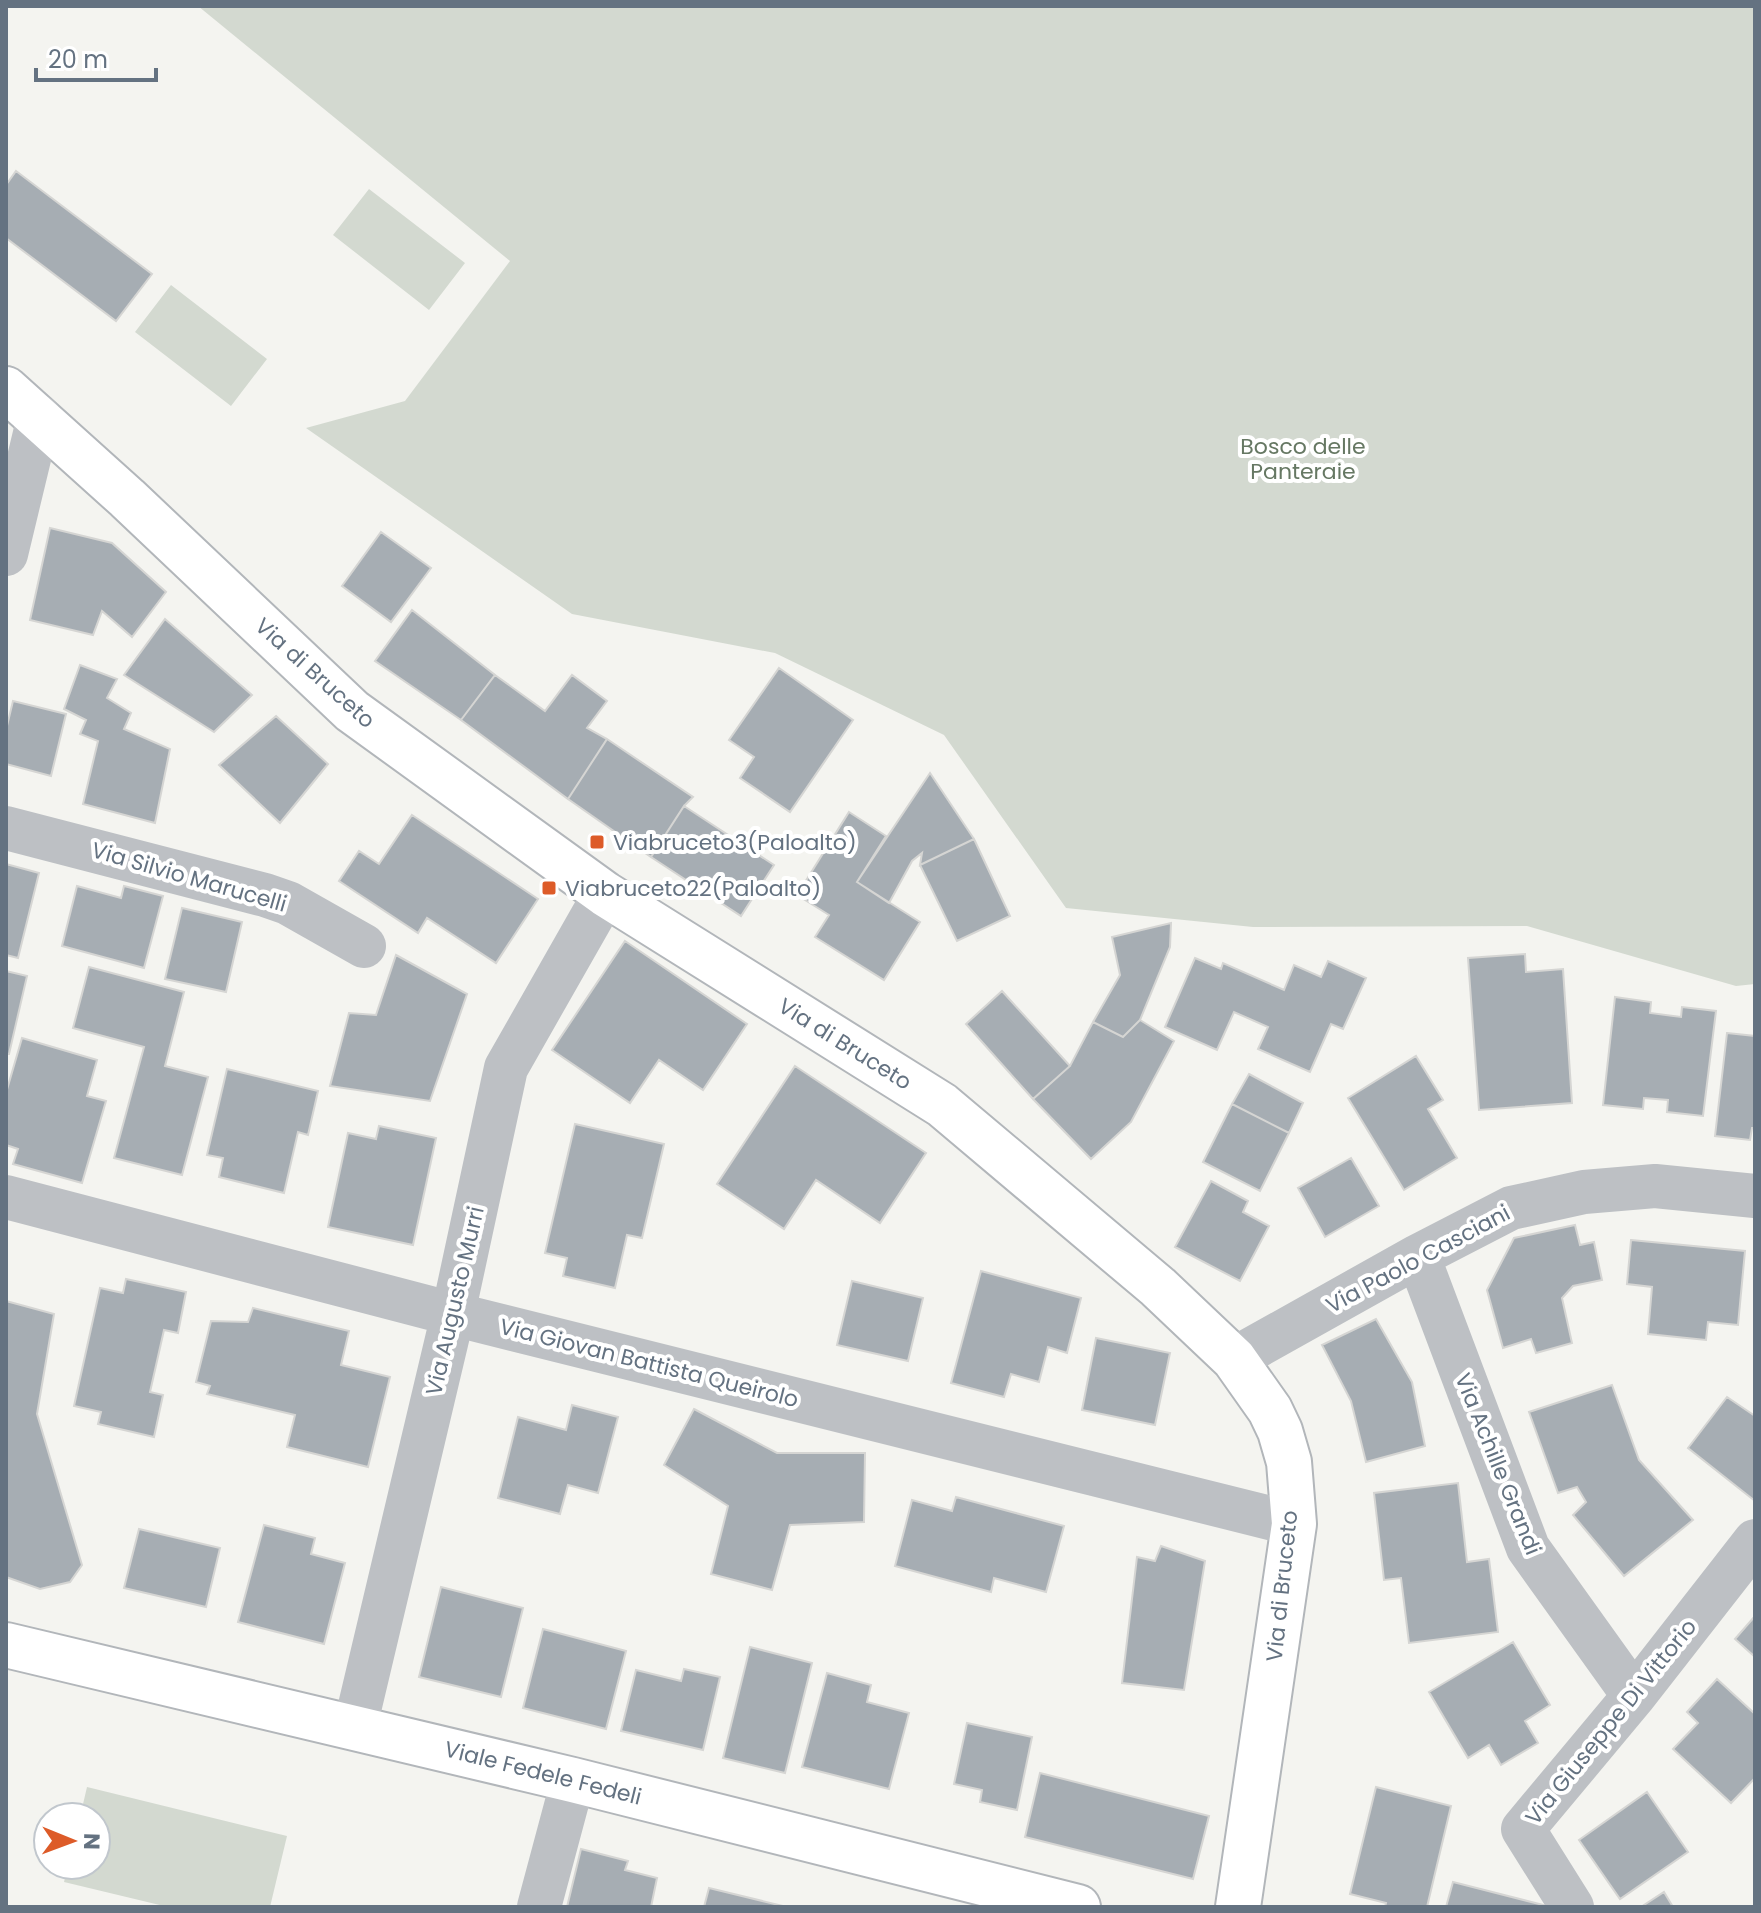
<svg xmlns="http://www.w3.org/2000/svg" width="1761" height="1913" font-family="Poppins,sans-serif">
<style>
.green{fill:#d3d9d0}
.building{fill:#a6adb3;stroke:#d5d5d3;stroke-width:2}
.lines{fill:none;stroke-linecap:round;stroke-linejoin:round}
.major-casing{stroke:#b2b6ba;stroke-width:48}
.minor{stroke:#bdc0c4;stroke-width:44}
.major{stroke:#fff;stroke-width:44}
.poi-dot{fill:#dd5b28;stroke:#fff;stroke-width:3}
.labels{text-anchor:middle;dominant-baseline:central;stroke-width:8;stroke-linejoin:round;paint-order:stroke}
.park-label{font-size:22px;fill:#667863;stroke:#fff}
.street-label{font-size:22px;fill:#647281;stroke:#fff}
.poi-label{font-size:22px;fill:#647281;stroke:#fff;text-anchor:start}
</style>
<rect width="100%" height="100%" fill="#f4f4f0"/>
<path class="green" d="M198,6h1557v978l-19,2 -209,-60 -274,1 -187,-19 -122,-173 -169,-82 -203,-39 -266,-186 99,-27 105,-140z
M369,189l96,74 -36,47 -96,-75z
M171,285l96,74 -36,47 -96,-74z
M87,1787l200,49 -17,71h-102l-104,-25 4,-17h28v-48h-16z"/>
<path class="building" d="M16,171l136,103 -36,47 -110,-83v-53z
M50,528l62,15 54,49 -34,45 -30,-26 -9,24 -63,-15z
M381,532l50,36 -40,54 -49,-36z
M412,610l83,65 -34,45 -86,-59z
M165,619l87,76 -38,37 -90,-57z
M80,665l37,14 -10,19 24,15 -7,16 46,20 -15,74 -72,-19 15,-63 -18,-7 6,-14 -22,-11z
M779,668l74,52 -63,92 -50,-34 14,-21 -25,-17z
M495,675l50,36 27,-36 35,26 -20,27 20,11 -39,60 -107,-79z
M13,701l53,13 -15,62 -45,-12v-34z
M276,716l52,48 -48,59 -61,-58z
M607,739l86,58 -9,9 -33,51 -83,-58z
M930,773l44,66 -54,26 2,-12 -10,8 -23,42 -32,-21z
M684,806l90,59 -33,51 -90,-59z
M849,812l37,24 -29,46 63,40 -36,58 -69,-43 14,-22 -32,-20z
M412,815l126,84 -42,64 -69,-45 -9,15 -79,-52 20,-30 20,13z
M974,839l36,77 -53,25 -37,-76z
M6,864l33,9 -21,85 -12,-3z
M77,886l44,12 3,-12 39,10 -19,72 -82,-22z
M182,908l60,14 -16,70 -61,-13z
M1171,923l-1,24 -30,73 -17,17 -30,-15 27,-47 -8,-38z
M625,941l122,83 -44,66 -44,-30 -29,43 -78,-53z
M1525,954l1,18 37,-3 9,134 -93,7 -11,-152z
M396,955l71,39 -37,107 -100,-15 19,-73 27,2z
M1195,958l26,11 2,-6 61,27 10,-25 27,12 7,-16 38,17 -23,51 -12,-5 -21,48 -52,-23 10,-22 -34,-15 -17,38 -52,-23z
M89,967l95,25 -19,74 43,11 -26,98 -68,-17 30,-111 -71,-19z
M6,971l21,5 -18,78h-3z
M1002,991l68,75 -37,33 -67,-75z
M1615,997l36,5 -1,11 31,4 1,-10 34,4 -13,105 -36,-4 1,-12 -24,-2 -1,11 -40,-4z
M1140,1020l34,21 -43,81 -40,37 -58,-60 37,-33 23,-44 30,15z
M1727,1033l28,3v92h-3l-2,12 -35,-4z
M22,1038l75,22 -10,36 19,5 -24,82 -69,-19 5,-15 -12,-4v-52z
M1416,1056l27,44 -15,9 29,49 -53,32 -56,-92z
M795,1066l131,87 -46,70 -64,-43 -32,49 -67,-45z
M227,1069l91,22 -10,44 -10,-3 -14,61 -65,-16 4,-19 -16,-3z
M1249,1074l54,29 -14,30 -57,-29z
M1232,1104l57,29 -29,58 -57,-29z
M575,1124l89,20 -22,94 -15,-3 -12,53 -52,-12 4,-18 -22,-5z
M379,1126l57,12 -23,107 -85,-18 20,-94 28,6z
M1351,1158l28,48 -54,31 -27,-49z
M1211,1181l37,20 -5,11 26,14 -29,55 -65,-34z
M1575,1225l5,20 14,-3 8,38 -29,6 -11,12 10,45 -36,10 -5,-14 -28,9 -16,-58 27,-52z
M1631,1240l114,11 -7,74 -30,-3 -2,18 -58,-6 4,-47 -25,-3z
M981,1271l100,27 -14,55 -19,-6 -9,35 -28,-8 -7,23 -53,-14z
M126,1279l60,13 -8,41 -14,-3 -14,62 13,3 -9,42 -56,-13 3,-12 -27,-6 26,-118 23,5z
M852,1281l71,17 -15,63 -71,-16z
M6,1301l48,13 -17,100 45,151 -12,17 -30,7 -34,-12z
M253,1308l96,23 -8,34 49,12 -22,90 -81,-20 8,-32 -88,-21 3,-8 -14,-4 15,-61 37,1z
M1376,1319l36,63 13,64 -59,16 -15,-61 -29,-56z
M1096,1338l74,15 -15,72 -73,-15z
M1612,1385l27,75 54,60 -69,56 -51,-61 13,-13 -9,-15 -19,6 -29,-81z
M1727,1397l28,19v85l-67,-53z
M572,1405l46,12 -20,76 -30,-8 -8,29 -62,-16 20,-81 48,13z
M694,1409l83,44h88l-1,69 -74,3 -18,65 -61,-16 17,-68 -64,-41z
M1458,1483l9,79 22,-3 9,73 -89,11 -8,-65 -17,2 -10,-87z
M956,1497l108,29 -18,66 -52,-14 -3,14 -96,-26 17,-66 40,11z
M264,1525l51,13 -4,16 34,9 -21,81 -86,-22z
M139,1529l81,19 -14,59 -82,-19z
M1161,1546l44,15 -21,129 -62,-7 15,-126 18,4z
M441,1587l82,21 -22,89 -82,-20z
M1755,1616v41l-20,-18z
M543,1629l83,22 -20,78 -83,-21z
M1513,1642l37,63 -25,16 13,22 -37,22 -12,-20 -21,13 -39,-66z
M750,1647l62,16 -27,110 -62,-15z
M684,1669l36,8 -17,73 -82,-19 15,-61 45,11z
M827,1673l44,12 -4,17 42,11 -20,76 -87,-22z
M1717,1679l38,35v64l-24,25 -58,-54 25,-26 -11,-11z
M967,1723l65,14 -15,73 -37,-8 2,-12 -28,-6z
M1040,1773l169,43 -16,63 -168,-42z
M1376,1787l75,19 -24,101h-42l1,-4 -36,-9z
M1647,1792l41,60 -68,47 -41,-59z
M581,1849l47,12 -3,9 32,8 -6,29h-84z
M1453,1882l94,24 -101,1z
M709,1888l78,19h-83z
M1664,1892l9,15h-32z"/>
<g class="lines">
<g class="major-casing">
<path id="major" d="M6,389l121,109 225,213 253,183 337,211 216,182 76,72 36,51 10,21 9,31 5,62 -56,383
M6,1645l567,135 505,127"/>
</g>
<path class="minor" d="M6,554l33,-137
M6,828l259,67 23,8 76,43
M6,1197l447,117 841,210
M1418,1256l110,292 106,148
M1234,1359l184,-103 93,-48 73,-16 71,-6 100,10
M355,1727l98,-413 53,-246 99,-174
M539,1907l34,-127
M1572,1907l-49,-78 111,-133 121,-155"/>
<use href="#major" class="major"/>
</g>
<g class="poi-dot">
<rect x="589" y="834" width="16" height="16" rx="4"/>
<rect x="541" y="880" width="16" height="16" rx="4"/>
</g>
<g class="labels">
<g class="park-label">
<text x="1303" y="446">Bosco delle<tspan x="1303" dy="25">Panteraie</tspan></text>
</g>
<g class="street-label">
<text transform="translate(315 673) rotate(42)">Via di Bruceto</text>
<text transform="translate(189 877) rotate(16)">Via Silvio Marucelli</text>
<text transform="translate(845 1044) rotate(32)">Via di Bruceto</text>
<text transform="translate(1418 1259) rotate(-28)">Via Paolo Casciani</text>
<text transform="translate(455 1301) rotate(-77)">Via Augusto Murri</text>
<text transform="translate(649 1363) rotate(14)">Via Giovan Battista Queirolo</text>
<text transform="translate(1498 1464) rotate(68)">Via Achille Grandi</text>
<text transform="translate(1282 1586) rotate(-84)">Via di Bruceto</text>
<text transform="translate(1611 1722) rotate(-51)">Via Giuseppe Di Vittorio</text>
<text transform="translate(543 1773) rotate(14)">Viale Fedele Fedeli</text>
</g>
<g class="poi-label">
<text x="613" y="842">Viabruceto3(Paloalto)</text>
<text x="565" y="888">Viabruceto22(Paloalto)</text>
</g>
</g>
<rect width="1761" height="1913" fill="none" stroke="#647281" stroke-width="16"/>
<g transform="translate(72 1841) rotate(91)"><circle r="38" fill="#ffffff" stroke="#c1c7cd" stroke-width="2"/>
<path d="M0-6L14 30L0 20L-14 30Z" fill="#dd5b28"/>
<text y="-12" font-size="22" font-weight="bold" text-anchor="middle" fill="#647281">N</text>
</g>
<path d="M36 68v12h120v-12" fill="none" stroke="#647281" stroke-width="4"/>
<text x="48" y="68" font-size="24" fill="#647281" stroke="#ffffff" stroke-width="6" paint-order="stroke">20 m</text>
</svg>
